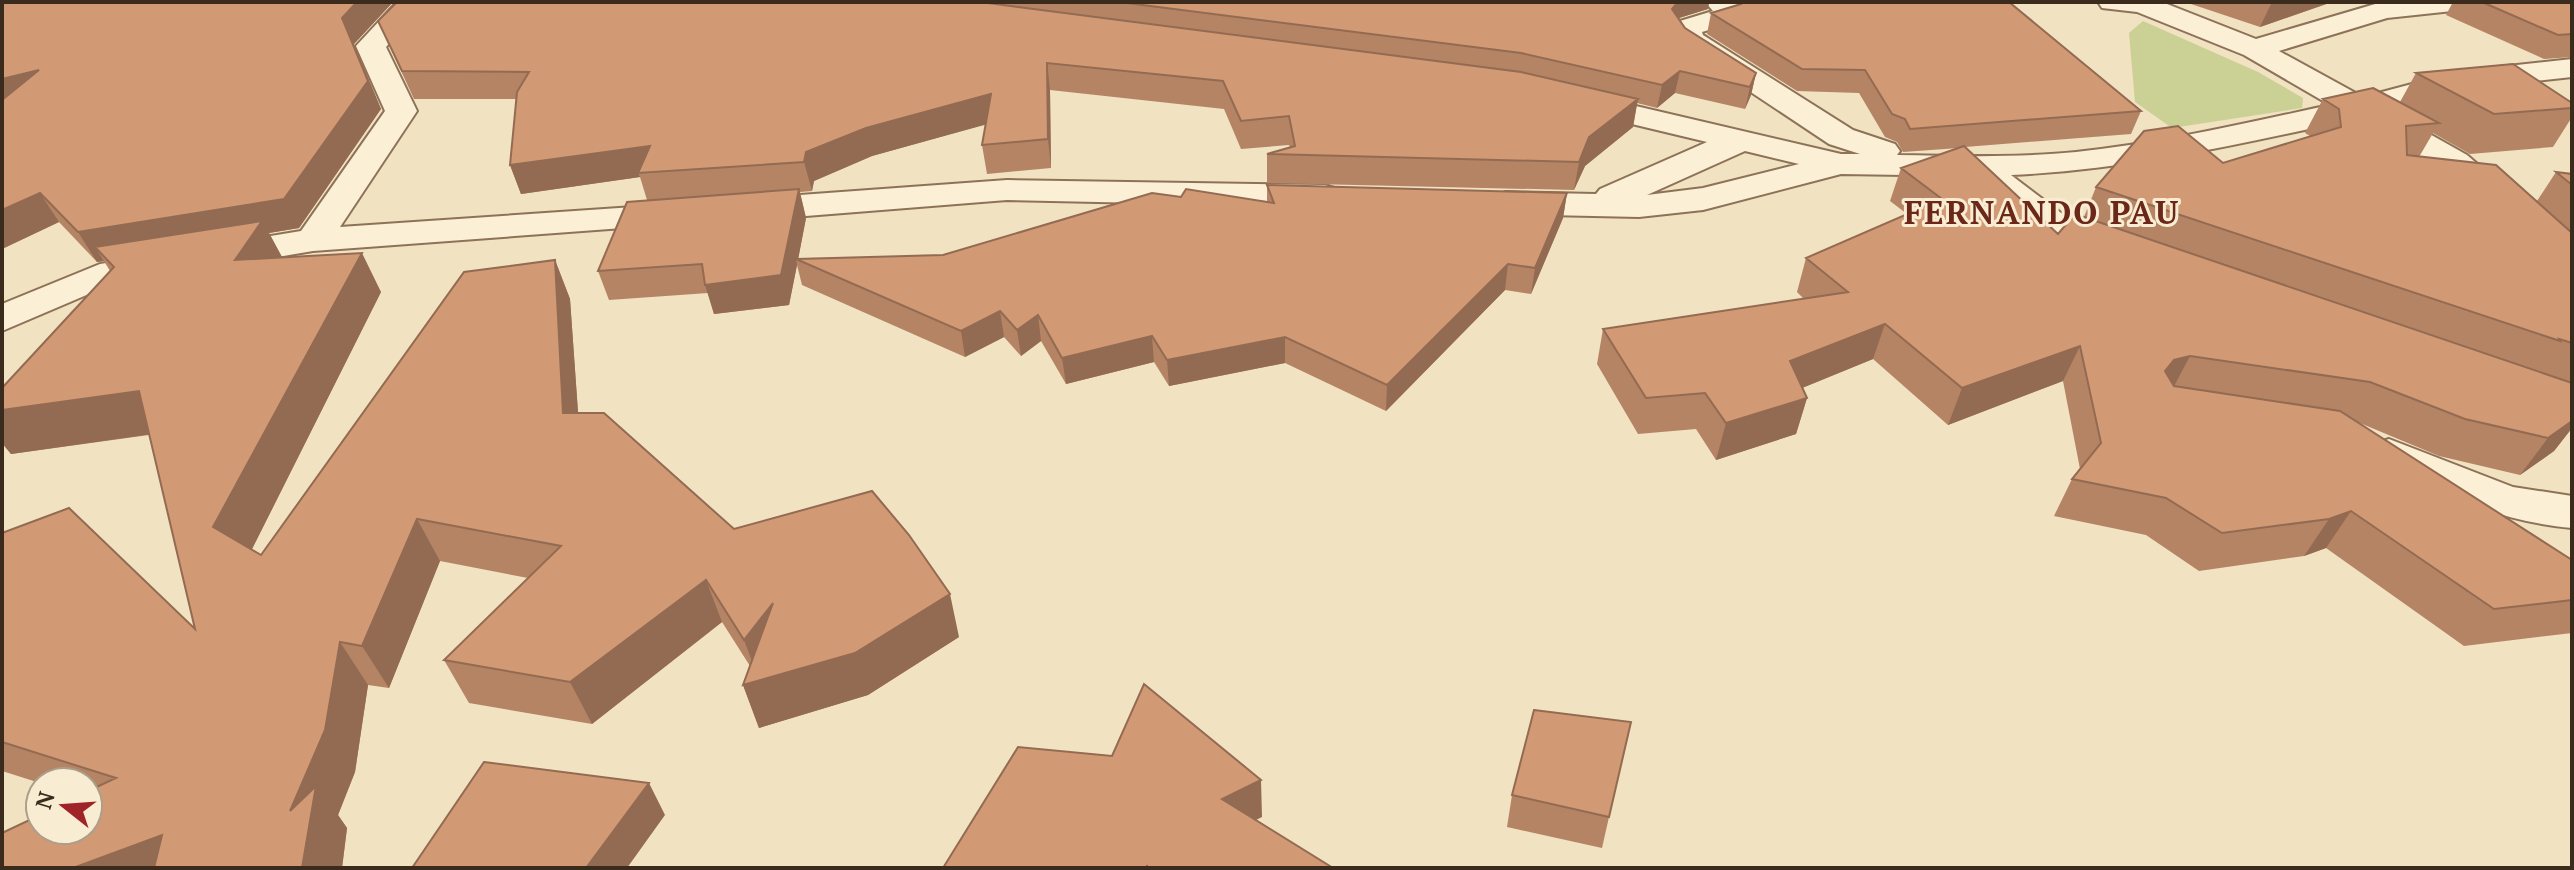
<svg xmlns="http://www.w3.org/2000/svg" width="2574" height="870" font-family="'PT Serif',serif">
<style>
.green{fill:#cbd095}
.lines{fill:none;stroke-linecap:round;stroke-linejoin:round}
.minor-casing{stroke:#8d7258;stroke-width:4}
.minor{fill:#fbefd6;fill-rule:evenodd}
.wall{fill:#b58465}
.shaded-wall{fill:#936b52}
.building{fill:#d29975;stroke:#936b52;stroke-width:2}
.labels{text-anchor:middle;dominant-baseline:central;stroke-width:6;stroke-linejoin:round;paint-order:stroke}
.district-label{font-size:32px;font-weight:bold;letter-spacing:2px;fill:#6b2819;stroke:#f8ecd2}
</style>
<rect width="100%" height="100%" fill="#f1e2c2"/>
<path class="green" d="M2143,21l115,51 45,26 -1,10 -130,20 -37,-26 -6,-69z"/>
<g class="lines">
<g class="minor-casing">
<path id="minor" d="M397,2h30l-41,45 31,64 -77,116 338,-23 13,3 5,8 -5,8 -378,28 -203,34 -108,46v-27l98,-40 201,-33 84,-120 -29,-65z
M1705,2h31l10,11 -10,9 -34,10 1,3 150,95 42,14 5,7 -3,4c59,1 120,3 179,-3 86,-9 170,-29 254,-47l-86,-50 -107,-43 -35,-4 -4,-6h64l94,37 126,-37h94l-4,6 -10,2 -75,8 -108,33 84,46 98,-26 111,-12v18l-109,12 -76,21 80,45 105,91v35l-13,-3 -10,-13 -106,-96 -88,-50c-115,25 -227,51 -344,56l66,50 53,19 6,8 -6,8 -13,3 -66,-22 -81,-65 -129,-2 -138,36 -64,7 -133,-3 -12,-4 -6,-7 6,-7 12,-4 90,2 4,-5 107,-47 -142,-34 -5,-7 5,-7 11,-2 265,62h19l-31,-10 -146,-97 -12,-17 9,-9 33,-10zM1745,151l54,13 -96,24 -56,7z
M1007,180l318,5 12,4 6,7 -6,7 -12,4 -318,-7 -264,21 -13,-3 -5,-8 5,-8 13,-3z
M2389,439l124,48 59,9v32c-71,-6 -134,-35 -199,-64l-6,-10 6,-10z"/>
</g>
<use href="#minor" class="minor"/>
</g>
<path class="wall" d="M2,2h391l-39,42 27,65 -82,119 -30,5 13,24 99,35 -129,257 9,6 294,-295 15,39 8,114 156,116 225,108 -91,58 -109,33 -16,-43 7,-19 -28,-44 -130,102 -123,-21 -25,-43 84,-82 -88,-17 -51,127 -21,-3 -13,87 -17,43 9,13 -5,40h-340l86,-38v-48h-48v1l-38,-12v-238l193,96 -46,-194 -138,19 -9,-11v-55l108,-117 -6,-10 -7,1 -38,-40 -57,27z
M397,2h1312l-1,7 -29,9 6,10 71,45 -5,22 -6,14 -70,-16 -18,15 -20,-5 -4,24 -48,39 -11,24 -307,-7v-29l23,-6 -1,-3 -48,4 -17,-40 -174,-19 1,78 -64,6 -5,-29 4,-21 -114,32 -58,25 -2,10 -12,1 6,26 -8,41 145,-4 238,-58 86,4v-16l300,8 -4,25 -32,76 -26,-4 -119,121 -101,-48 -116,23 -15,-24 -88,22 -25,-43 -20,15 -17,-19 -39,20 -163,-72 -5,-20 -8,40 -75,9 -6,-21 -99,7 -11,-29 49,-71 -7,-23 -119,17 -11,-29 6,-66h-102l-36,-78z
M1739,2h270l132,109 -10,23 -166,13 93,87 26,-17 12,-30 127,-24 87,-27 -5,-3 18,-34 77,3 16,-29 156,30v14l-19,30 -83,7 -37,-21 -14,24 118,44 19,-29 16,2v254l-18,23 -34,24 -81,-19 -84,-35 217,139v73l-108,13 -138,-98 -22,8 -105,15 -53,-36 -92,-19 18,-37 8,-10 -17,-88 -115,44 -75,-66 -71,29 5,10 -11,36 -80,26 -20,-31 -58,5 -41,-70 6,-35 201,-30 -7,-7 9,-34 101,-44 -17,-13 11,-33 58,-20 -56,4 -6,-10 -12,-5 -26,-44 -62,-2 -90,-57 4,-21 30,-9z
M2185,2h147l-72,25z
M2453,2h119v55l-28,2 -98,-44z
M1512,795l97,22 -7,31 -95,-21z"/>
<path class="shaded-wall" d="M357,2h36l-39,42 27,65 -82,119 -30,5 14,26 -175,1 -13,-13 9,14 -7,1 -19,-30 264,-214z
M1678,2h31l-1,7 -29,9 -7,-9z
M2277,2h55l-72,25 11,-23z
M1047,63l3,27 1,78 -3,-29z
M39,70l-37,41v-32z
M1680,71l-5,22 -18,15 5,-23z
M1756,73l-5,22 -6,14 5,-22z
M991,94l4,28 -123,34 -58,25 -2,10 -8,-29 2,-10 60,-24z
M1638,99l-5,28 -48,39 -11,24 5,-28 10,-25z
M650,146l-12,27 2,4 -119,17 -11,-29z
M799,189l7,29 -8,42 -2,-1 1,6 -8,40 -75,9 -9,-29z
M40,193l19,29 -57,27v-39z
M1567,193l-4,25 -32,76 4,-26z
M362,253l19,39 -139,277 -29,-42z
M555,260l15,39 11,155 -18,-41z
M1508,264l-3,26 -119,121 1,-26z
M1000,311l4,26 -39,20 -4,-26z
M1038,315l3,26 -20,15 -4,-26z
M1885,324l-12,35 -93,38 10,-36z
M1152,336l2,26 -88,22 -4,-26z
M1285,337v26l-116,23 -2,-26z
M2080,346l-17,35 -115,44 14,-37z
M2190,356l-19,36 -6,-21 9,-11z
M139,391l27,41 -155,22 -9,-11v-33z
M1807,398l-11,36 -80,26 10,-37z
M2572,421v7l-18,23 -34,24 28,-37z
M2351,511l-25,37 -22,8 25,-37z
M417,519l23,42 -51,127 -27,-42z
M706,580l16,42 -130,102 -22,-42z
M950,594l9,43 -91,58 -109,33 -16,-43 16,-5 -15,-40 29,-37z
M340,642l28,43 -13,87 -17,43 9,13 -5,40h-40l-12,-57z
M1261,780l1,37 -38,19 -2,-37z
M649,783l16,32 -38,53h-41z
M162,835l30,33h-119z"/>
<path class="building" d="M2,2h355l-15,16 26,63 -84,118 -206,33 -38,-39 -38,17v-110l37,-30 -37,9z
M397,2h583l541,70 117,27 -49,38 -10,25 -312,-8 28,-8 -6,-30 -48,5 -18,-40 -176,-18 1,76 -66,6 9,-51 -125,34 -60,24 -2,10 -166,11 12,-27 -140,19 7,-73 12,-20 -127,-1 -24,-50z
M1119,2h559l-6,7 13,19 71,45 -6,14 -70,-16 -18,14 -141,-32z
M1744,2h265l132,109 -231,18 -5,-10 -13,-5 -27,-44 -63,-1 -91,-56 30,-9z
M2482,2h90v32l-14,1z
M2513,64l59,39v5l-78,6 -78,-41z
M2373,88l66,35 -33,3 1,29 89,10 76,68v110l-13,-4 1,2 -464,-154 48,-56 34,-5 45,37 118,-36 -2,-18 -16,-10z
M1964,146l94,88 17,-20 497,169v38l-24,17 -83,-19 -95,-37 -180,-26 -16,4 -9,11 9,15 166,25 232,149v40l-78,9 -143,-98 -22,8 -107,14 -56,-35 -94,-19 29,-36 -21,-97 -118,42 -77,-64 -95,37 17,37 -81,25 -21,-30 -59,5 -43,-69 245,-37 -42,-34 136,-59 -41,-31z
M2556,172l16,2v11z
M1267,185l300,8 -32,75 -27,-4 -121,121 -102,-48 -118,23 -15,-24 -90,22 -24,-43 -21,15 -17,-19 -39,20 -165,-72 147,-4 209,-62 29,4 5,-8 88,14z
M799,189l-18,86 -76,10 -3,-21 -104,7 29,-69z
M262,221l-27,39 127,-7 -149,274 48,28 203,-283 91,-12 8,153h41l130,116 138,-38 37,44 41,59 -95,59 -112,32 30,-82 -29,37 -38,-60 -136,102 -126,-22 117,-114 -144,-27 -55,127 -22,-4 -15,88 -35,81 26,-25 -14,82h-148l8,-33 -89,33h-71v-35l38,-18v15h48v-39l28,-13 -114,-36v-209l67,-25 126,121 -56,-238 -137,19v-22l112,-121 -19,-20z
M1144,684l117,96 -39,19 111,69h-185l-1,-2 -2,2h-202l75,-121 94,9z
M1534,710l97,12 -22,95 -97,-22z
M484,762l165,21 -63,85h-174z"/>
<g class="labels">
<g class="district-label">
<text x="2042" y="212">FERNANDO PAU</text>
</g>
</g>
<rect width="2574" height="870" fill="none" stroke="#3b2b1d" stroke-width="8"/>
<g transform="translate(64 806) rotate(287)"><circle r="38" fill="#f8ecd2" stroke="#ac9f8a" stroke-width="2"/>
<path d="M0-6L14 30L0 20L-14 30Z" fill="#a02328"/>
<text y="-12" font-size="22" font-weight="bold" text-anchor="middle" fill="#3b2b1d">N</text>
</g>
</svg>
